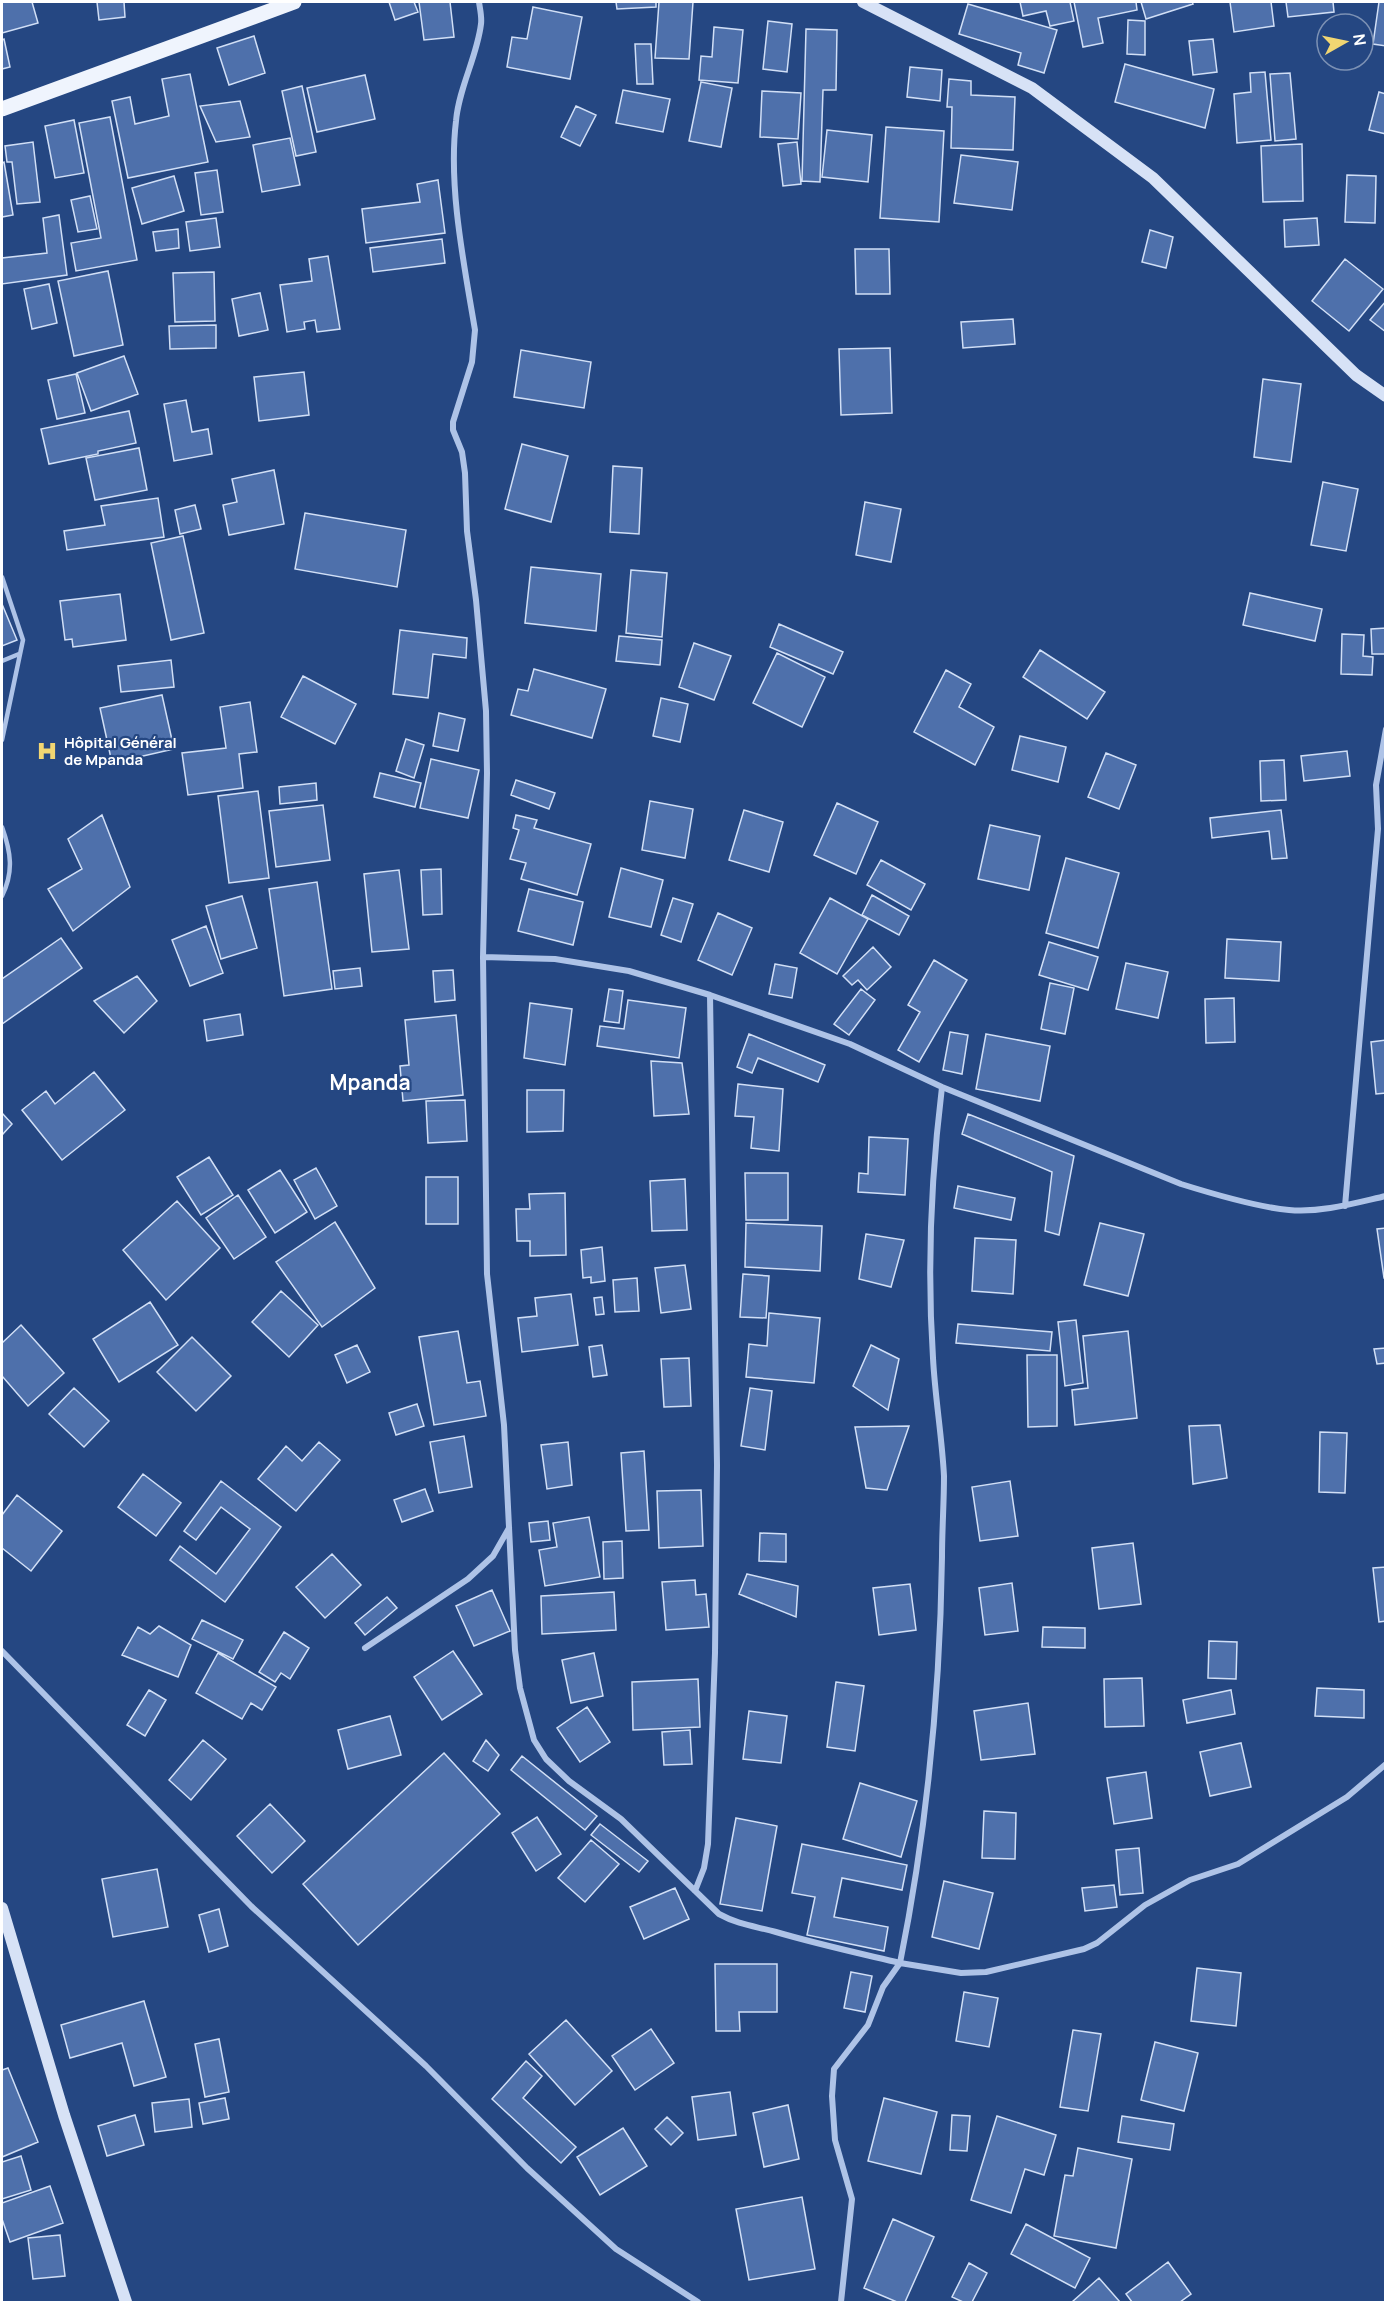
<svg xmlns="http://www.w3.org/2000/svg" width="1387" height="2304" font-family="Manrope,sans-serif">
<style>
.building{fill:#4e70ab;stroke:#d1dff6;stroke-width:1.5}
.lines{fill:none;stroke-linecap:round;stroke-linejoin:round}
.lane{stroke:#aec3e7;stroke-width:4.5}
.street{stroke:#aec3e7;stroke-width:6}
.secondary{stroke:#d7e2f6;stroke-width:12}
.primary{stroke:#eff4fd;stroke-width:15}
.labels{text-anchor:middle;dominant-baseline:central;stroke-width:4.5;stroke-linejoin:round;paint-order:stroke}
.poi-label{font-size:15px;font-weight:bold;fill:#fff;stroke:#254782;text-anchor:start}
.district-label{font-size:21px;font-weight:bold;fill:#fff;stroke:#254782}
</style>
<rect width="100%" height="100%" fill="#254782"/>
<path class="building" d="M2,2h30l6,21 -36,10z
M97,2h27l1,15 -26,3z
M389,2h25l4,10 -23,8z
M419,2h31l4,35 -30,3z
M616,2h40v5l-39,2z
M659,2h34l-4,57 -34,-1z
M1020,2h50l4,19 -24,5 -4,-15 -23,5z
M1074,2h62l1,8 -39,8 5,25 -20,4z
M1141,2h51l1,2 -47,15z
M1230,2h41l3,24 -40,6z
M1286,2h47l1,10 -46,5z
M1379,2h7v44l-13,-2z
M968,4l89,26 -13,43 -26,-8 3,-12 -62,-19z
M533,7l49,10 -12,62 -63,-12 5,-30 15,2z
M1128,20l17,1v34l-18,-1z
M768,21l24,3 -5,48 -24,-3z
M714,27l29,3 -5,53 -39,-3 2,-24 11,1z
M806,29l31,1 -1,60h-13l-3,92 -18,-1z
M254,36l11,37 -36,12 -12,-37z
M4,39l6,28 -8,2v-29z
M1213,39l4,33 -24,3 -4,-34z
M635,44h16l2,40h-16z
M1125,64l89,25 -9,39 -90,-26z
M910,67l32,3 -2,31 -33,-4z
M1265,72l6,68 -34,3 -3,-49 17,-2 -1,-19z
M1290,73l6,66 -21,2 -5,-67z
M190,74l18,88 -80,16 -16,-77 18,-4 5,27 34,-8 -7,-37z
M365,75l10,44 -58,13 -10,-44z
M949,79l22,2v14l44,2 -2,53 -62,-2 1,-41h-5z
M701,82l31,6 -11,59 -32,-6z
M302,86l14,66 -20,4 -14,-65z
M623,90l47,9 -7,33 -47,-9z
M762,91l39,2 -3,46 -38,-2z
M1379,92l7,2v40l-17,-4z
M240,101l10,36 -34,5 -16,-36z
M576,106l20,9 -16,31 -19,-9z
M110,117l27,143 -61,11 -5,-28 30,-5 -22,-115z
M74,120l10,53 -29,5 -10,-52z
M886,127l58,4 -5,91 -59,-4z
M827,130l45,5 -4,47 -46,-5z
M290,138l10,47 -38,7 -9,-47z
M33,142l7,60 -23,2 -5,-42h-5l-2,-16z
M797,142l4,42 -18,2 -5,-42z
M1302,144l1,57 -40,1 -2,-56z
M961,155l57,7 -6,48 -58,-7z
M4,162l9,53 -11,2v-54z
M217,170l6,42 -22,3 -6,-42z
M1347,175l29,1 -1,47 -30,-1z
M174,176l10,35 -42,13 -10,-36z
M438,180l7,53 -79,10 -4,-34 58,-7 -3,-18z
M90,196l7,33 -19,3 -7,-32z
M59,215l8,60 -65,9v-26l45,-5 -4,-35z
M216,218l4,29 -30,4 -4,-29z
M1317,218l2,27 -34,2 -1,-27z
M178,229l1,19 -23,3 -3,-19z
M1150,230l23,7 -7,31 -24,-6z
M442,239l3,24 -72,9 -3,-24z
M855,249h34l1,45h-34z
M328,256l12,73 -23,3 -2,-12 -11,2 1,7 -18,3 -7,-47 32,-4 -3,-22z
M1345,259l38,30 -34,42 -37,-30z
M108,271l15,74 -49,11 -16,-75z
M214,272l1,49 -40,1 -2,-49z
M49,284l8,39 -25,6 -8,-40z
M260,293l8,37 -29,6 -7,-37z
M1386,301v31l-16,-12z
M1013,319l2,25 -52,4 -2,-26z
M216,325v23l-46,1 -1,-23z
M890,348l2,65 -51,2 -2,-66z
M521,350l70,12 -7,46 -70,-11z
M124,356l14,38 -47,17 -14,-38z
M304,372l5,43 -50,6 -5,-44z
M76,374l9,39 -28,6 -9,-39z
M1263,379l38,5 -10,78 -37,-5z
M186,400l6,32 16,-3 4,25 -38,7 -10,-57z
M129,411l7,32 -38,8v3l-49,10 -8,-35z
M522,444l46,12 -17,66 -46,-13z
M139,448l8,42 -52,10 -9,-42z
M613,466l29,2 -3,66 -29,-2z
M274,470l10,54 -55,11 -6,-30 14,-3 -5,-23z
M1323,482l35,7 -12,62 -35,-6z
M158,498l6,39 -97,13 -3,-19 41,-6 -4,-19z
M865,502l36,7 -10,53 -35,-7z
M195,505l6,24 -21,5 -5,-24z
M305,513l101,17 -9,57 -102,-18z
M183,536l21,97 -33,7 -20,-97z
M531,567l70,7 -5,57 -71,-8z
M631,570l36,3 -5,64 -36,-4z
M1250,593l72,16 -7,32 -72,-16z
M120,594l6,46 -53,7 -1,-8 -7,1 -5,-39z
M2,604l15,36 -15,6z
M779,624l64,28 -10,22 -63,-27z
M1386,628v26h-14l-1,-25z
M400,630l67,8 -1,20 -33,-4 -5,44 -35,-4z
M1342,634l22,1 -1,21 10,1 -1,18 -31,-1z
M619,636l43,4 -2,25 -44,-4z
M694,643l37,13 -17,44 -35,-13z
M1040,650l65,42 -18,27 -64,-42z
M777,653l48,24 -23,50 -49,-24z
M171,660l3,27 -53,5 -3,-26z
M534,669l72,20 -14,49 -81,-23 7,-26 10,2z
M946,670l25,14 -12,23 35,20 -19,38 -61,-33z
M303,676l53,28 -21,40 -54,-27z
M162,695l12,54 -62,14 -12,-55z
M661,698l27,6 -8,38 -27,-6z
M250,702l7,50 -18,2 4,34 -55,7 -6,-42 44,-5 -6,-41z
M439,713l26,6 -7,32 -25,-5z
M1020,736l46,11 -8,35 -46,-12z
M406,739l18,6 -10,33 -18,-7z
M1347,751l3,25 -46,5 -3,-25z
M1106,753l30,12 -17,44 -31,-12z
M431,759l48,11 -11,48 -48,-10z
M1284,760l2,40 -25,1 -1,-40z
M380,773l41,10 -6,24 -41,-10z
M516,780l39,13 -6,16 -38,-14z
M316,783l1,17 -37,4 -1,-17z
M258,791l11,87 -40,5 -11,-87z
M650,801l43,8 -8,49 -43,-8z
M837,803l41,19 -22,52 -42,-19z
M323,805l7,55 -54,7 -7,-56z
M744,810l39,12 -14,50 -40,-12z
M1281,810l6,48 -15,1 -3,-28 -57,7 -2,-20z
M102,815l28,72 -57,44 -25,-42 34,-20 -14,-30z
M516,815l21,5 -3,8 57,16 -14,51 -56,-16 5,-16 -16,-4 9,-29 -6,-2z
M990,825l50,11 -11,54 -51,-11z
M1066,858l53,15 -21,75 -52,-15z
M881,860l44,24 -14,26 -44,-25z
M621,868l42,12 -12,47 -42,-10z
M441,869l1,45 -19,1 -2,-45z
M399,870l10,79 -37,3 -8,-78z
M317,882l15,107 -48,7 -15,-107z
M529,889l54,13 -10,43 -55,-14z
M872,895l37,21 -10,19 -37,-20z
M242,896l15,52 -36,11 -15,-53z
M673,898l20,6 -12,38 -20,-7z
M830,898l38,21 -31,55 -37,-21z
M718,913l34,15 -20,47 -34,-15z
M206,926l17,47 -33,13 -18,-46z
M61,938l21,30 -80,56v-45z
M1227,939l54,3 -2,39 -54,-3z
M1049,942l49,15 -10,33 -49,-15z
M873,947l18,20 -24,23 -9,-10 -6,5 -9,-9z
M934,960l33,20 -48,82 -21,-12 22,-38 -12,-7z
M1126,963l42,9 -10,46 -42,-9z
M775,964l22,4 -5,30 -23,-4z
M360,968l2,18 -27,3 -2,-18z
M453,970l2,30 -20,2 -2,-31z
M137,976l20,25 -33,32 -30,-32z
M1050,983l24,5 -9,46 -24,-5z
M609,989l14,2 -4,32 -15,-2z
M861,989l14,11 -26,35 -15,-11z
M1234,998l1,44 -29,1 -1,-44z
M628,1000l58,8 -7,50 -82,-12 3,-20 24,3z
M530,1003l42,6 -7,56 -41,-7z
M240,1014l3,21 -36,6 -3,-21z
M456,1015l7,80 -60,6 -3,-35 9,-1 -4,-45z
M950,1032l18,3 -6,39 -19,-4z
M749,1034l76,31 -7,17 -60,-24 -6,15 -15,-6z
M986,1034l64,12 -10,55 -64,-12z
M1386,1040v53l-10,1 -5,-52z
M651,1061l31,2 7,51 -35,2z
M94,1072l31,38 -63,50 -40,-50 24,-19 9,13z
M738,1084l45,5 -4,62 -28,-3 3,-31 -19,-1z
M527,1090h37l-1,41 -36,1z
M465,1100l2,41 -39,2 -2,-42z
M2,1113l10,11 -10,11z
M968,1114l106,42 -15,79 -14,-4 7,-59 -90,-38z
M869,1137l39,2 -3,56 -47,-3 1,-19 9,1z
M209,1157l24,38 -32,20 -24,-38z
M316,1168l21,38 -22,13 -21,-39z
M280,1170l27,42 -32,21 -27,-43z
M745,1173h43v47h-42z
M426,1177h32v47h-32z
M685,1179l2,51 -35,1 -2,-50z
M958,1186l57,12 -4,22 -57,-12z
M565,1193l1,62 -36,1v-15h-13l-1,-32h14l-1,-15z
M238,1195l28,42 -32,22 -28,-41z
M177,1201l43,47 -54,52 -43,-50z
M335,1222l40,66 -53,39 -46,-65z
M746,1223l76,3 -2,45 -75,-4z
M1100,1223l44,11 -16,62 -44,-11z
M1386,1228v50h-2l-7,-49z
M866,1234l38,6 -13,47 -32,-8z
M975,1238l41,2 -3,54 -41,-3z
M602,1247l3,34 -14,2v-6l-8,1 -2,-28z
M685,1265l6,44 -30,4 -6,-45z
M743,1274l26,2 -3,42 -26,-1z
M637,1278l2,33 -24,1 -2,-32z
M281,1291l37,34 -29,32 -37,-35z
M571,1294l7,51 -56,7 -4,-34 19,-2 -2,-18z
M602,1297l2,17 -8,1 -2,-17z
M150,1302l28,43 -59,37 -26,-43z
M769,1313l51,5 -6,65 -68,-6 3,-33 18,2z
M1076,1320l7,63 -18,3 -7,-64z
M958,1324l94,8 -2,19 -94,-8z
M21,1325l43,48 -36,33 -26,-30v-33z
M458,1331l9,52 13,-2 6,35 -52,9 -15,-88z
M1128,1331l9,87 -62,7 -3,-35 16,-2 -5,-52z
M192,1337l39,39 -35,35 -39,-39z
M357,1345l13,27 -23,11 -12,-28z
M602,1345l5,30 -14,2 -4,-30z
M871,1345l28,14 -11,51 -35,-24z
M1386,1348v15l-9,1 -3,-15z
M1027,1355h30v71l-29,1z
M689,1358l2,48 -27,1 -3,-48z
M74,1388l35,33 -25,26 -35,-33z
M750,1388l22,3 -7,59 -24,-4z
M417,1404l7,22 -28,9 -7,-22z
M1220,1425l7,53 -34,6 -4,-58z
M909,1426l-22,64 -21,-2 -11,-61z
M1320,1432l27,1 -2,60 -26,-1z
M464,1436l8,51 -33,6 -9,-51z
M319,1442l21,18 -44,51 -38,-32 28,-33 16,15z
M568,1442l4,43 -25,4 -6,-44z
M644,1451l5,79 -23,1 -5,-78z
M143,1474l38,29 -25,33 -38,-29z
M221,1481l60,46 -56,75 -55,-42 10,-14 36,28 34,-45 -29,-22 -25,33 -12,-9z
M1010,1481l8,55 -38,5 -8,-54z
M425,1489l8,22 -31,11 -8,-22z
M701,1490l2,56 -44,2 -2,-57z
M17,1495l45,36 -31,40 -29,-23v-33z
M589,1517l11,60 -55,9 -6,-36 18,-3 -4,-24z
M548,1521l2,19 -19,2 -2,-19z
M760,1533l26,1v28l-27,-1z
M622,1541l1,37 -19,1 -1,-37z
M1133,1543l8,61 -42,5 -7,-61z
M332,1554l29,31 -36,33 -29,-31z
M1386,1567v54l-7,1 -6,-54z
M747,1574l51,12 -2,31 -57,-23z
M695,1580l1,15 10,-1 3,33 -43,3 -4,-48z
M1012,1583l6,48 -33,4 -6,-47z
M910,1584l6,46 -37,5 -6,-47z
M492,1590l18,41 -36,15 -18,-40z
M614,1592l2,38 -74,4 -1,-38z
M387,1597l10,11 -32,27 -10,-12z
M202,1620l41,20 -10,19 -41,-20z
M159,1626l32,19 -13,32 -56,-22 16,-28 12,7z
M1043,1627l42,1v20l-43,-1z
M284,1632l25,16 -19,31 -9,-6 -6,9 -16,-10z
M1209,1641l28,1 -1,37 -28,-1z
M453,1651l29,43 -40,26 -28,-43z
M218,1653l58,34 -14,23 -11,-7 -9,16 -46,-26z
M594,1653l9,43 -32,7 -9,-43z
M1142,1678l2,48 -39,1 -1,-48z
M698,1679l2,48 -67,3 -1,-48z
M836,1682l28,4 -9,65 -28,-4z
M1317,1688l47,2v28l-49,-2z
M149,1690l17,10 -21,36 -18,-11z
M1231,1690l4,24 -48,9 -4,-23z
M1028,1703l7,51 -54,6 -7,-49z
M587,1707l23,35 -30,20 -23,-34z
M749,1711l38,5 -6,47 -38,-4z
M390,1716l11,39 -53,14 -10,-39z
M690,1730l2,34 -28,1 -2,-33z
M203,1740l23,19 -35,41 -22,-20z
M486,1740l13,15 -11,16 -15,-10z
M1241,1743l10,44 -41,9 -10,-44z
M444,1753l56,61 -142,131 -55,-61z
M522,1756l75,60 -12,14 -74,-60z
M1146,1772l6,46 -38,6 -7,-46z
M860,1783l57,18 -16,56 -58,-18z
M270,1804l35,37 -33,32 -35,-37z
M984,1811l32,2 -1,46 -33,-1z
M537,1817l24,37 -25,17 -24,-38z
M736,1818l41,8 -15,85 -42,-7z
M600,1824l48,37 -9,11 -48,-37z
M591,1840l28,24 -34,38 -27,-24z
M802,1844l105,21 -5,25 -60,-12 -8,39 54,10 -4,24 -77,-16 8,-38 -23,-4z
M1139,1848l4,45 -23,2 -4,-45z
M157,1869l11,58 -55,10 -11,-58z
M944,1881l49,12 -14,56 -47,-12z
M1114,1885l3,22 -32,4 -3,-23z
M675,1888l14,31 -45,20 -14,-32z
M219,1909l9,37 -19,6 -10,-37z
M715,1964h62v48h-38l1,19h-24z
M1197,1968l44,5 -5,53 -45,-5z
M851,1972l21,4 -7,36 -21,-4z
M964,1992l34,6 -9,49 -33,-6z
M144,2001l22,76 -32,9 -12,-43 -52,15 -9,-33z
M566,2020l46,51 -37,34 -46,-51z
M651,2029l23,34 -39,27 -23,-34z
M1073,2030l28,4 -13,77 -28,-4z
M219,2039l10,53 -24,5 -10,-53z
M1155,2042l43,11 -14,58 -43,-11z
M526,2061l16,15 -19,22 53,49 -15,16 -69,-64z
M8,2068l30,74 -36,15v-87z
M730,2092l6,43 -38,5 -6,-43z
M225,2098l4,21 -26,5 -4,-21z
M884,2098l53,14 -16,62 -53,-13z
M189,2099l3,28 -37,5 -3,-29z
M788,2105l11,54 -35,8 -11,-54z
M135,2115l9,30 -37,11 -9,-30z
M952,2115l18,1 -3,35 -17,-1z
M997,2116l59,19 -12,40 -19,-6 -14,44 -40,-13z
M1122,2116l52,8 -4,26 -52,-8z
M667,2117l16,16 -12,12 -16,-16z
M623,2128l24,38 -47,29 -23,-38z
M1078,2148l54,11 -16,89 -62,-12 11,-61 8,1z
M21,2156l10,34 -29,9v-37z
M50,2186l13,37 -53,19 -8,-23v-16z
M802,2197l13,72 -66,11 -13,-71z
M893,2219l41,18 -29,65h-8l-33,-14z
M1026,2224l64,34 -15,30 -64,-34z
M60,2235l5,41 -32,3 -5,-41z
M1168,2262l23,32 -11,8h-48l-6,-8z
M969,2263l18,10 -15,29h-9l-11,-5z
M1099,2278l21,24h-48z"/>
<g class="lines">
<path class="lane" d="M2,577l21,63 -21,100
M2,661l17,-7
M2,827c9,25 12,45 0,69"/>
<path class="street" d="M479,2c1,7 3,15 2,22 -4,33 -22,63 -25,97 -8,66 8,143 19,209l-3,32 -19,60v8l9,22 3,21 2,58 9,69 10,111 1,62 -4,184 4,317 17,151 11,225 5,38 14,52 12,19 23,22 52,38 98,95c20,11 35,12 57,18 41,12 82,21 124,31l-17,24 -15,38 -34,44 -2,27 3,44 17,59 -11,103
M483,957l72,2 74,12 81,24 140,49 92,43 239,97c32,10 75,23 108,26 32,3 66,-7 97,-14
M942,1087c-11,90 -15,181 -9,271 2,39 9,79 11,118 0,27 -2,54 -2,81 -2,137 -15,272 -42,406l61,10 25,-1 98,-23 13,-6 48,-38 45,-25 48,-16 109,-67 39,-33
M1345,1206l33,-377 -2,-44 10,-56
M365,1648l103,-69 25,-23 16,-28
M2,1651l249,255 175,160 101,102 89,81 82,53
M695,1891l9,-23 4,-24 7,-191 2,-188 -7,-470"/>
<path class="secondary" d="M863,2l169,86 121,90 203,197 30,21
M2,1908l62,207 62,187"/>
<path class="primary" d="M2,109l292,-107"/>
</g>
<defs>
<g id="hospital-bare" transform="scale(1.62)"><path d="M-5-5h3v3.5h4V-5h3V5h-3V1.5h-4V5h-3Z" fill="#f1d672" stroke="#254782" stroke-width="2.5" paint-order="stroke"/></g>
</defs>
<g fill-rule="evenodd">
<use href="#hospital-bare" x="47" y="751"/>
</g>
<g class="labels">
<g class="poi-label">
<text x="64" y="742">Hôpital Général<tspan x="64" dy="17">de Mpanda</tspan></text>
</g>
<g class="district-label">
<text x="370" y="1082">Mpanda</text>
</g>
</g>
<rect width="1387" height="2304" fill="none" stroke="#ffffff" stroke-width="6"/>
<g transform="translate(1345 42) rotate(81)"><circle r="28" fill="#254782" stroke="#7c91b4" stroke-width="1.5"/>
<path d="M0-4.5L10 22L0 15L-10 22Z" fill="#f1d672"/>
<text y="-9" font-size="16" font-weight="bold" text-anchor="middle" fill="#ffffff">N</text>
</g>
</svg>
